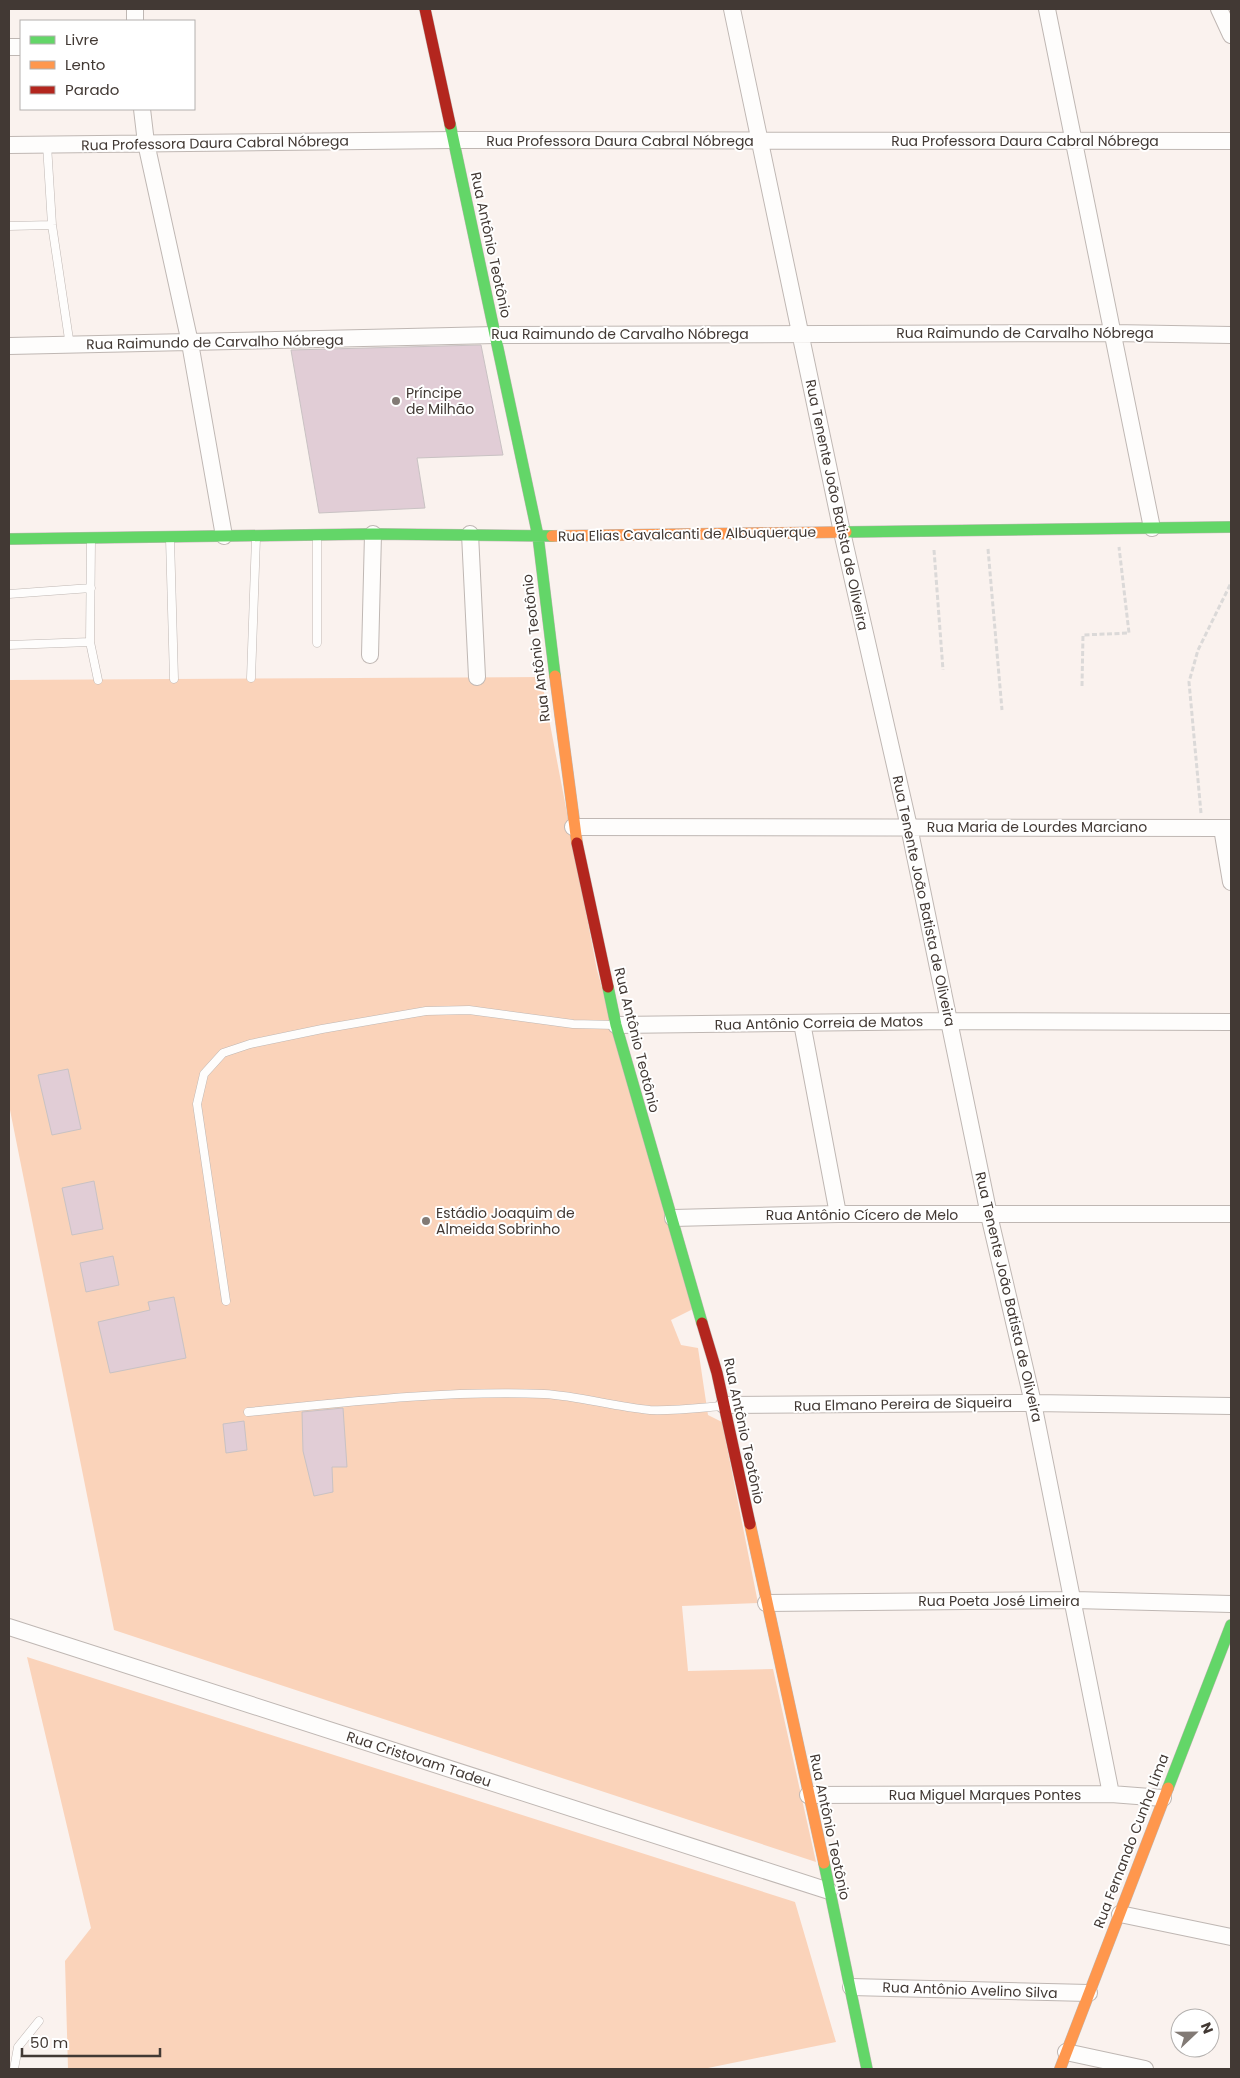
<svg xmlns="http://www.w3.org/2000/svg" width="1240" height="2078" font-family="Poppins,sans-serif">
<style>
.green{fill:#fad3ba}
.building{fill:#e1cdd6;stroke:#c9c2c3}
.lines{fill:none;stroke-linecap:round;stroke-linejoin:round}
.lane-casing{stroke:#bfb7b3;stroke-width:9}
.street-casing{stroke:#bfb7b3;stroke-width:18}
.fast-casing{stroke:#bfb7b3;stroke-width:12}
.slow-casing{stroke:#bfb7b3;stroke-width:12}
.jam-casing{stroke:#bfb7b3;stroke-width:12}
.path{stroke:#dbd9d8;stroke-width:3;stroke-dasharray:5 2.5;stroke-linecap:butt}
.lane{stroke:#fefdfc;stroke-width:8}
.street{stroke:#fefdfc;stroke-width:16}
.fast{stroke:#63d668;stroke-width:11}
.slow{stroke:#ff974d;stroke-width:11}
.jam{stroke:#b3261e;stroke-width:11}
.poi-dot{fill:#827a75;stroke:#fff;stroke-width:2}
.labels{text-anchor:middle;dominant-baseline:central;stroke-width:4;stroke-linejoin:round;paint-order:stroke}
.street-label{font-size:14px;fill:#423934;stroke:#fff}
.poi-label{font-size:14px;fill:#423934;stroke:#fff;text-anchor:start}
</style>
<rect width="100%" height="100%" fill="#faf2ee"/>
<path class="green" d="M541,677l56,293 98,338 -24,12 10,25 17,3 10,67 14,7 36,181 -76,3 6,65 85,-2 43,193 -702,-232 -105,-525v-425z
M27,1657l768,245 41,140 -133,27h-635l-3,-108 26,-33z"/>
<path class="building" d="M481,345l22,110 -86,3 8,50 -106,5 -28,-163z
M68,1069l13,60 -29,6 -14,-60z
M94,1181l9,48 -31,6 -10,-47z
M113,1256l6,29 -33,7 -6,-29z
M174,1297l12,61 -76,15 -12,-51 52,-12 -2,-8z
M343,1408l4,59h-15l1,25 -19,4 -11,-45 -1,-39z
M244,1421l3,29 -21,3 -3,-29z"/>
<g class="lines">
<g class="lane-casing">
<path id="lane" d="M47,145l5,80 18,121
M9,226l43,-1
M317,538v105
M170,539l4,140
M91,540l-1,102 8,38
M9,594l82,-6
M9,645l81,-3
M251,678l5,-140
M226,1301l-29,-197 7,-30 19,-21 27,-9 72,-15 104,-18 43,-1 104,14 42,1
M248,1412c98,-10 198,-22 296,-18 36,2 70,13 106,16 23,1 48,-2 72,-4
M14,2069l4,-22 21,-26"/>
</g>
<g class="street-casing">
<path id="street" d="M135,9v12
M732,9l110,523 67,295 80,388 44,188 78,391
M1047,9l105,519
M1219,9l12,26
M9,47h12
M142,109l4,34 44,200 34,193
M9,145l444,-5 778,1
M9,346l486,-11 617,-2 119,2
M470,534l7,143
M370,655l3,-121
M573,827l658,1
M1222,828l9,54
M802,1023l36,191
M616,1025l333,-4 282,1
M673,1218l165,-4h393
M724,1405l309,-2 198,3
M766,1603l308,-3 157,4
M9,1627l820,264
M808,1795l303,-1 52,4
M1120,1914l111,23
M851,1987l238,6
M1066,2052l79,17"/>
</g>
<g class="fast-casing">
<path id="fast" d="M450,124l88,412 17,140
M846,532l385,-5
M9,539l364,-5 179,2
M608,987l8,38 86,298
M1168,1788l63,-163
M824,1863l43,206"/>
</g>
<g class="slow-casing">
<path id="slow" d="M552,536l294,-4
M555,676l22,167
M750,1524l74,339
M1060,2069l108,-281"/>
</g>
<g class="jam-casing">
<path id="jam" d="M425,9l25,115
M577,843l31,144
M702,1323l15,50 33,151"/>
</g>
<path class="path" d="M988,549l14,161
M934,550l9,120
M1082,686l1,-51 46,-2 -10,-86
M1201,813l-12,-131 9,-32 33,-67"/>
<use href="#lane" class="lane"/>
<use href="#street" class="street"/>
<use href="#fast" class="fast"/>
<use href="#slow" class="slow"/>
<use href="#jam" class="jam"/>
</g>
<g class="poi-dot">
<circle cx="396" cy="401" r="5"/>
<circle cx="426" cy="1221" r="5"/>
</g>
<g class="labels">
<g class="street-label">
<text x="620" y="141">Rua Professora Daura Cabral Nóbrega</text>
<text x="1025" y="141">Rua Professora Daura Cabral Nóbrega</text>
<text transform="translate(215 143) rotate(-1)">Rua Professora Daura Cabral Nóbrega</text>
<text transform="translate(491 245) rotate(78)">Rua Antônio Teotônio</text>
<text x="1025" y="333">Rua Raimundo de Carvalho Nóbrega</text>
<text x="620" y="334">Rua Raimundo de Carvalho Nóbrega</text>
<text transform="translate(215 342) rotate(-1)">Rua Raimundo de Carvalho Nóbrega</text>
<text transform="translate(837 505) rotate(78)">Rua Tenente João Batista de Oliveira</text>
<text transform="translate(687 534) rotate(-1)">Rua Elias Cavalcanti de Albuquerque</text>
<text transform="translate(536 648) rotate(-97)">Rua Antônio Teotônio</text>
<text x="1037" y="827">Rua Maria de Lourdes Marciano</text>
<text transform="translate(924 901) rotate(78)">Rua Tenente João Batista de Oliveira</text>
<text transform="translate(819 1023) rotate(-1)">Rua Antônio Correia de Matos</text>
<text transform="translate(637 1040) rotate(76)">Rua Antônio Teotônio</text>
<text x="862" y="1215">Rua Antônio Cícero de Melo</text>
<text transform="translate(1009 1297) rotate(77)">Rua Tenente João Batista de Oliveira</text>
<text transform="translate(903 1404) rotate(-1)">Rua Elmano Pereira de Siqueira</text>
<text transform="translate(744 1431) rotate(78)">Rua Antônio Teotônio</text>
<text x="999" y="1601">Rua Poeta José Limeira</text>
<text transform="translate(419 1759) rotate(18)">Rua Cristovam Tadeu</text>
<text x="985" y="1795">Rua Miguel Marques Pontes</text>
<text transform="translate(830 1827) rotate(78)">Rua Antônio Teotônio</text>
<text transform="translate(1131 1841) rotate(-69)">Rua Fernando Cunha Lima</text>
<text transform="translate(970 1990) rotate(2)">Rua Antônio Avelino Silva</text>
</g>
<g class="poi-label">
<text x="406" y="393">Príncipe<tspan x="406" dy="16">de Milhão</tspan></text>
<text x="436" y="1213">Estádio Joaquim de<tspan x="436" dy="16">Almeida Sobrinho</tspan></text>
</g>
</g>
<rect width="1240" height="2078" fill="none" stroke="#423934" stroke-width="20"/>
<rect x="20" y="20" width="175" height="90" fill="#ffffff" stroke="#b3b0ae"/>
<rect x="30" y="36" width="25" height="8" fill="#63d668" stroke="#b3b0ae"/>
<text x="65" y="45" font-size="15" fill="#423934">Livre</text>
<rect x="30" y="61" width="25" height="8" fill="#ff974d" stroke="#b3b0ae"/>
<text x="65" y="70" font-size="15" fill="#423934">Lento</text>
<rect x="30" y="86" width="25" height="8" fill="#b3261e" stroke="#b3b0ae"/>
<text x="65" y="95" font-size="15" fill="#423934">Parado</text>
<g transform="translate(1195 2033) rotate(68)"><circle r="24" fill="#ffffff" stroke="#b3b0ae"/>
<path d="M0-4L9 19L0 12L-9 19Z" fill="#827a75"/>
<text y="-8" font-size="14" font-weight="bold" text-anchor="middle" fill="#423934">N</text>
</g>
<path d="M22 2048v8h138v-8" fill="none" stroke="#423934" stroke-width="2.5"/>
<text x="30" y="2048" font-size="15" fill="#423934" stroke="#ffffff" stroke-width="4" paint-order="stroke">50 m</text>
</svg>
